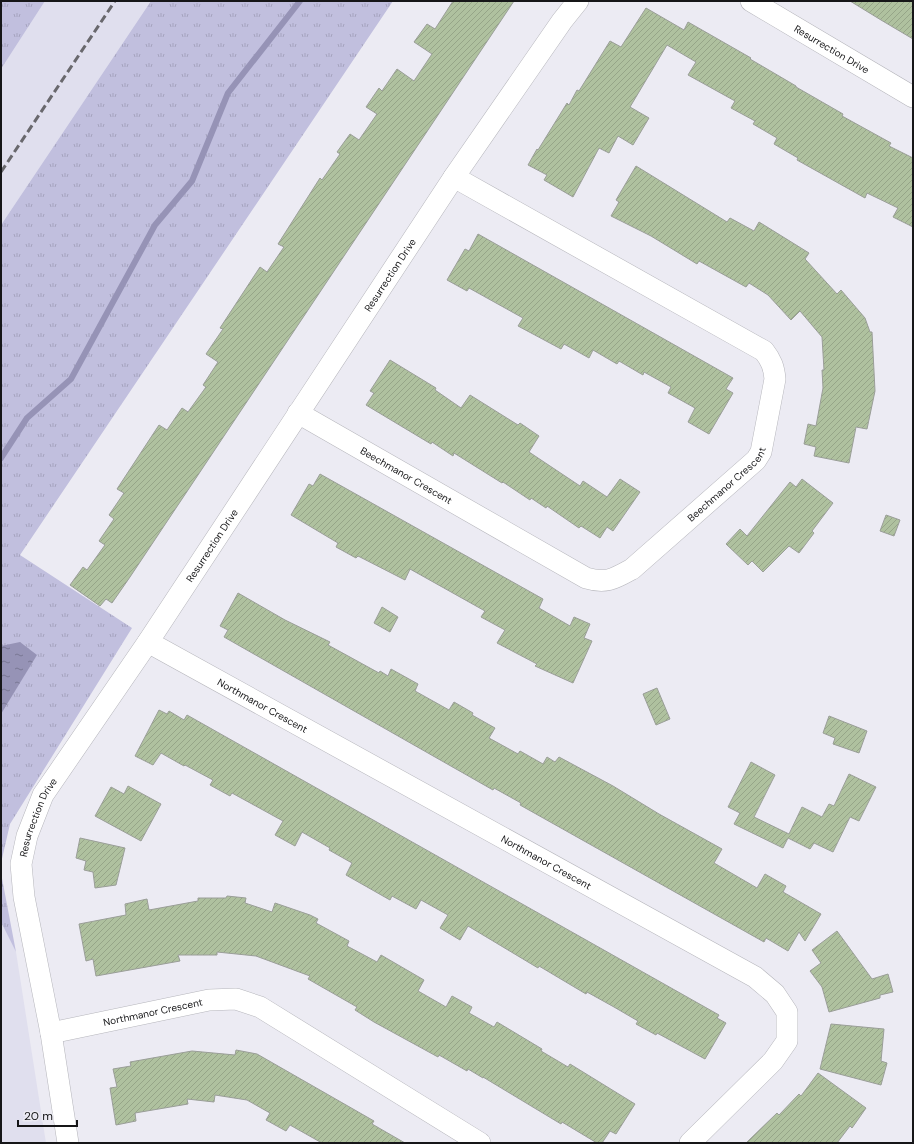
<svg xmlns="http://www.w3.org/2000/svg" width="914" height="1144" font-family="'DM Sans',sans-serif">
<style>
.built{fill:#e0dfee}
.grass{fill:url(#grass-tufts)}
.water{fill:url(#water-ripples)}
.lines{fill:none;stroke-linecap:round;stroke-linejoin:round}
.stream{stroke:#9693b6;stroke-width:6}
.building{fill:url(#building-hatch);stroke:#9a9e98}
.minor-casing{stroke:#b6b6bc;stroke-width:22}
.minor{stroke:#fff;stroke-width:21}
.rail{stroke:#69686d;stroke-width:3;stroke-dasharray:8 4;stroke-linecap:butt}
.labels{text-anchor:middle;dominant-baseline:central;stroke-width:4;stroke-linejoin:round;paint-order:stroke}
.street-label{font-size:10px;fill:#161618;stroke:#ecebf3}
</style>
<defs>
<pattern id="grass-tufts" width="24" height="20" patternUnits="userSpaceOnUse"><rect width="24" height="20" fill="#c1bfde"/><path d="M3 7l-1-3M5 7V3M7 7l1-3M15 17l-1-3M17 17v-4M19 17l1-3" fill="none" stroke="#a5a3be"/></pattern>
<pattern id="water-ripples" width="26" height="14" patternUnits="userSpaceOnUse"><rect width="26" height="14" fill="#9693b6"/><path d="M2 4q2-2 4 0t4 0M15 11q2-2 4 0t4 0" fill="none" stroke="#797793"/></pattern>
<pattern id="building-hatch" width="6" height="6" patternUnits="userSpaceOnUse"><rect width="6" height="6" fill="#afc19f"/><path d="M-1 1l2-2M0 6l6-6M5 7l2-2" fill="none" stroke="#96a588"/></pattern>
</defs>
<rect width="100%" height="100%" fill="#ecebf3"/>
<path class="built" d="M45,1h106l-150,224v-156z
M1,922l15,30 30,191h-45z"/>
<path class="grass" d="M1,1h44l-44,68z
M151,1h242l-373,554 112,73 -122,196 -9,39v-638z
M1,873l15,79 -15,-30z"/>
<path class="water" d="M20,642l17,13 -36,59v-68z"/>
<g class="lines">
<path class="stream" d="M1,458l26,-40 44,-39 84,-154 37,-44 36,-88 72,-92"/>
</g>
<path class="building" d="M453,1h61l-384,576 -18,26 -6,-4 -6,7 -30,-21 13,-18 4,3 18,-25 -6,-4 15,-22 -5,-4 15,-22 -7,-4 42,-64 8,5 15,-22 6,4 18,-25 -3,-2 15,-23 -12,-8 17,-25 -3,-1 40,-61 7,5 17,-25 -6,-3 42,-66 2,2 18,-26 -3,-2 13,-18 9,6 18,-26 -11,-7 13,-19 3,3 15,-22 17,12 18,-27 -18,-12 13,-18 8,5z
M850,1h63v38l-32,-19z
M646,8l38,22 4,-8 63,36 -1,1 46,27v1l47,27 -1,2 49,27 -2,3 24,12v69l-20,-10 5,-9 -31,-15 -2,5 -68,-38 1,-2 -24,-14 3,-6 -24,-14 2,-3 -24,-13 4,-7 -47,-26 8,-13 -29,-17 -37,62 19,11 -16,27 -15,-9 -9,17 -10,-5 -26,49 -29,-17 3,-5 -19,-10 9,-16 1,1 29,-47 2,2 8,-15 2,1 31,-50 11,6z
M636,166l91,56 3,-4 24,13 5,-9 50,31 -4,6 32,35 4,-4 24,28 5,14h2l3,59 -8,38 -11,-2 -7,36 -35,-7 2,-9 -12,-3 4,-20 8,2 7,-38 -1,-18h2l-2,-33 -22,-26 -9,9 -23,-25 -19,-12 -3,4 -47,-26 -2,3 -46,-28 -40,-20 8,-14 -3,-2z
M478,234l255,144 -7,11 7,4 -24,41 -21,-12 7,-14 -27,-15 3,-6 -27,-15 -1,3 -24,-14 -2,3 -24,-14 -4,8 -25,-14 -3,5 -43,-23 5,-8 -54,-30 -2,3 -20,-11 18,-31 4,2z
M390,360l46,28 -1,2 26,18 9,-13 48,30 2,-2 19,13 -10,16 51,34 3,-5 24,16 13,-18 20,13 -27,39 -6,-4 -7,11 -19,-12 -2,2 -32,-22 -1,2 -15,-10 -1,2 -27,-18 -1,1 -48,-30 -1,3 -21,-14 -1,2 -65,-39 8,-12 -4,-2z
M320,474l223,125 -4,9 31,18 4,-9 16,7 -6,14 8,3 -19,42 -38,-17 2,-2 -40,-21 8,-13 -24,-13 4,-6 -75,-42 -5,11 -47,-24 -2,2 -20,-11 2,-4 -47,-28 18,-31 4,2z
M802,479l31,24 -21,28 2,2 -15,20 -10,-7 -26,26 -11,-11 -4,4 -22,-21 14,-15 7,7 43,-54 6,5z
M886,515l14,5 -6,16 -14,-5z
M238,593l47,27 45,22 -2,3 51,28 1,-2 8,5 3,-7 27,15 -3,7 34,19 5,-8 19,11 -1,2 23,13 -6,10 29,16 2,-3 23,13 4,-7 8,5 4,-5 54,29 46,28 63,35 -8,14 43,25 8,-14 21,12 -3,6 38,22 -16,27 -6,-9 -11,19 -22,-13 -2,4 -244,-137 1,-2 -27,-15 -1,2 -269,-153 4,-7 -8,-4z
M382,607l16,10 -8,15 -16,-9z
M657,688l13,31 -14,6 -13,-31z
M159,710l8,4 2,-3 15,9 3,-5 532,300 -2,3 9,5 -21,36 -48,-26 -1,2 -20,-11 2,-3 -24,-14 -27,-15 -1,2 -47,-28 -1,2 -70,-42 -8,14 -20,-12 8,-13 -27,-15 -5,9 -24,-13 -2,4 -44,-25 6,-12 -23,-13 1,-2 -28,-16 -7,14 -20,-11 8,-14 -51,-28 -2,3 -20,-11 3,-5 -28,-15 -1,1 -23,-13 -8,12 -18,-9z
M829,716l38,15 -8,22 -26,-9 2,-6 -12,-5z
M751,762l24,13 -21,42 35,17 13,-27 20,10 7,-13 5,2 15,-32 27,13 -17,34 -9,-4 -17,35 -19,-9 -4,6 -22,-11 -5,10 -49,-24 6,-11 -12,-6z
M128,786l33,18 -20,37 -46,-25 16,-29 13,7z
M80,838l45,10 -9,37 -21,3 -2,-16 -9,-2 2,-9 -10,-3z
M227,896l19,2 -1,5 27,9 3,-9 35,12 8,4 -2,4 33,18 -2,5 30,16 4,-7 43,25 -6,11 28,16 6,-11 20,11 -3,6 25,14 3,-5 45,27 -1,2 27,16 2,-3 65,40 -19,30 -6,-3 -8,12h-5l-35,-21 -1,2 -78,-47v1l-15,-9 -1,2 -28,-16 -1,2 -64,-35 -19,-12 2,-3 -49,-28 2,-3 -54,-20 -39,-4v3h-39l2,6 -84,15 -3,-17 -7,2 -7,-37 47,-9 -1,-11 22,-5 2,11 49,-9v-3h28z
M837,931l35,48 16,-5 5,18 -13,3v3l-51,14 -7,-25 -12,-16 11,-8 -9,-13z
M831,1024l53,5 -3,32 6,2 -6,22 -61,-16z
M236,1050l21,4 117,67 -2,3 33,19h-83l-32,-18 -4,6 -20,-11 4,-7 -23,-13 -32,-5 -1,7 -27,-3 1,5 -53,9 1,8 -20,4 -6,-37 7,-1 -4,-18 18,-3 -1,-4 62,-11 43,4z
M818,1073l48,35 -14,20 -2,-2 -13,17h-91l31,-30 2,2 20,-21 2,2z"/>
<g class="lines">
<g class="minor-casing">
<g id="minor">
<path id="s1" d="M751,1l162,96"/>
<path id="s2" d="M298,413l288,165c20,6 28,1 46,-9l124,-109 5,-8 14,-73c-1,-12 -4,-19 -11,-28l-310,-174"/>
<path id="s3" d="M148,642l607,335 20,17 12,18v29l-14,20 -83,82"/>
<path id="s4" d="M51,1033l158,-33 27,-1 24,8 220,136"/>
<path id="s5" d="M68,1143l-17,-110 -27,-136 -3,-33 6,-28 16,-41 105,-153 306,-465 108,-156 16,-20"/>
</g>
</g>
<use href="#minor" class="minor"/>
<path class="rail" d="M1,172l114,-171"/>
</g>
<g class="labels">
<g class="street-label">
<text stroke="none"><textPath href="#s1" startOffset="94">Resurrection Drive</textPath></text>
<text stroke="none"><textPath href="#s5" startOffset="981">Resurrection Drive</textPath></text>
<text stroke="none"><textPath href="#s2" startOffset="125">Beechmanor Crescent</textPath></text>
<text stroke="none"><textPath href="#s2" startOffset="508">Beechmanor Crescent</textPath></text>
<text stroke="none"><textPath href="#s5" startOffset="657">Resurrection Drive</textPath></text>
<text stroke="none"><textPath href="#s3" startOffset="131">Northmanor Crescent</textPath></text>
<text stroke="none"><textPath href="#s5" startOffset="333">Resurrection Drive</textPath></text>
<text stroke="none"><textPath href="#s3" startOffset="455">Northmanor Crescent</textPath></text>
<text stroke="none"><textPath href="#s4" startOffset="104">Northmanor Crescent</textPath></text>
</g>
</g>
<rect width="914" height="1144" fill="none" stroke="#161618" stroke-width="4"/>
<path d="M18 1120v6h59v-6" fill="none" stroke="#161618" stroke-width="2"/>
<text x="24" y="1120" font-size="12" fill="#161618" stroke="#ecebf3" stroke-width="3" paint-order="stroke">20 m</text>
</svg>
